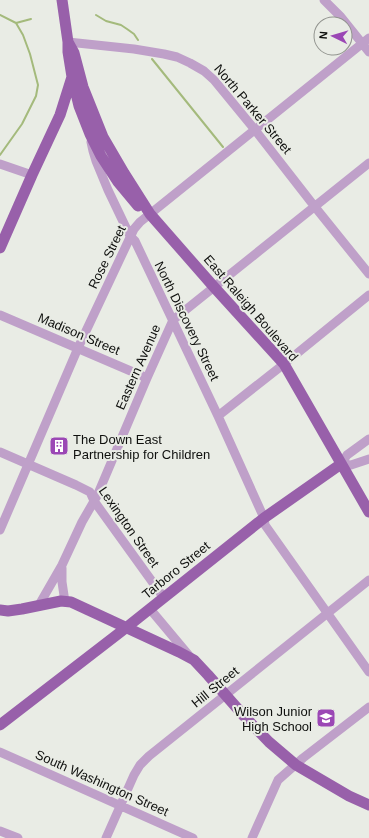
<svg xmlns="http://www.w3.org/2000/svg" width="369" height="838" font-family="Helvetica,sans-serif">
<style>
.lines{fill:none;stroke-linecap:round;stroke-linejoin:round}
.stream{stroke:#a4ba7c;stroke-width:2}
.minor{stroke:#bfa0c9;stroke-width:9}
.major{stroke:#9860aa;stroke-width:11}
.labels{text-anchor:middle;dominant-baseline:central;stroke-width:4;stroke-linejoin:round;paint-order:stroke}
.street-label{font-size:13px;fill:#0f100e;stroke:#e9ece5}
.poi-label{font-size:13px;fill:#0f100e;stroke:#e9ece5;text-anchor:start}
</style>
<rect width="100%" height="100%" fill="#e9ece5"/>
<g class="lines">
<path class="stream" d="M0,15l16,8 7,12 7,19 8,31 -2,11 -14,28 -22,31
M96,15l10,6 15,4 6,4 7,5 4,6
M16,23l15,-4
M152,59l71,88"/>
<path class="minor" d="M324,0l17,17 28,35
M68,42l66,7 30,5 13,3 13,6 14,8 10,9 41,50 60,77 54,67
M91,142l2,9 3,10 12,29 22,46 5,5 83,175 46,102 1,7 104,147
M0,164l32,11
M0,315l147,63
M218,416l66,-52 85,-69
M369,439l-22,16 -6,9 10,1 18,-6
M0,452l76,33 14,7 4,9 70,97
M0,530l78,-182 56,-119 6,-7 229,-184
M62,568v14l3,20
M39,605l23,-40 20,-43 15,-26 50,-118 26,-58 196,-157
M150,609l41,49
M0,752l193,86
M0,831l18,7
M106,838l28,-63 6,-10 9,-9 220,-176
M252,838l26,-58 25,-22 66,-51"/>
<path class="major" d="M62,0l6,42v10l4,25 7,29 11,28 11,22 17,26 20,24
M68,42l6,11 9,34 20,50 21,36 26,41 64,73 70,77 85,148
M0,248l32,-73 28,-60 12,-38
M0,610l8,1 14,-2 39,-8 10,1 108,50 15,8 14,15 36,41 25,26 27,23 53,31 20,9
M0,725l127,-98 137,-109 77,-54"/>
</g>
<defs>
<g id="building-square" transform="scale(1)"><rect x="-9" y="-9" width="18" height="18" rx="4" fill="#9b47b5" stroke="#e9ece5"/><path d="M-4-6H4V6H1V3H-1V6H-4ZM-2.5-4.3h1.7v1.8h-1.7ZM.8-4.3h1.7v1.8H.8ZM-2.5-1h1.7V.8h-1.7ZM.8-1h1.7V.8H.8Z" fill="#fff"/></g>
<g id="school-square" transform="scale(1)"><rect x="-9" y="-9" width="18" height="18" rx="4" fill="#9b47b5" stroke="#e9ece5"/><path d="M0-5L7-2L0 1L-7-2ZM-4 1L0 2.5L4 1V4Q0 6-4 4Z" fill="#fff"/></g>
</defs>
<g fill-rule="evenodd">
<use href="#building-square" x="59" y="446"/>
<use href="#school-square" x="326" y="718"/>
</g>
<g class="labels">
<g class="street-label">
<text transform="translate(253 109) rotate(50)">North Parker Street</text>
<text transform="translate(107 257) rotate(-64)">Rose Street</text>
<text transform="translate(251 308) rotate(49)">East Raleigh Boulevard</text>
<text transform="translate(187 321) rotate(64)">North Discovery Street</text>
<text transform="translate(79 334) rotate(23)">Madison Street</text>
<text transform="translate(138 367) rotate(-66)">Eastern Avenue</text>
<text transform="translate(129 527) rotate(55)">Lexington Street</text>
<text transform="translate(176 570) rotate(-39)">Tarboro Street</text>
<text transform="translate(215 687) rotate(-39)">Hill Street</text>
<text transform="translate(102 783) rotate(24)">South Washington Street</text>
</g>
<g class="poi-label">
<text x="73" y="439">The Down East<tspan x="73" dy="15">Partnership for Children</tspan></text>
<text x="312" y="711" text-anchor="end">Wilson Junior<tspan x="312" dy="15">High School</tspan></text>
</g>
</g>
<g transform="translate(333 36) rotate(275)"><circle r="19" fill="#e9ece5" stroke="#92948f"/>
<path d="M0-3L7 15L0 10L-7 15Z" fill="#9b47b5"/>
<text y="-6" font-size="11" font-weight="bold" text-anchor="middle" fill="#0f100e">N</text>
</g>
</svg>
